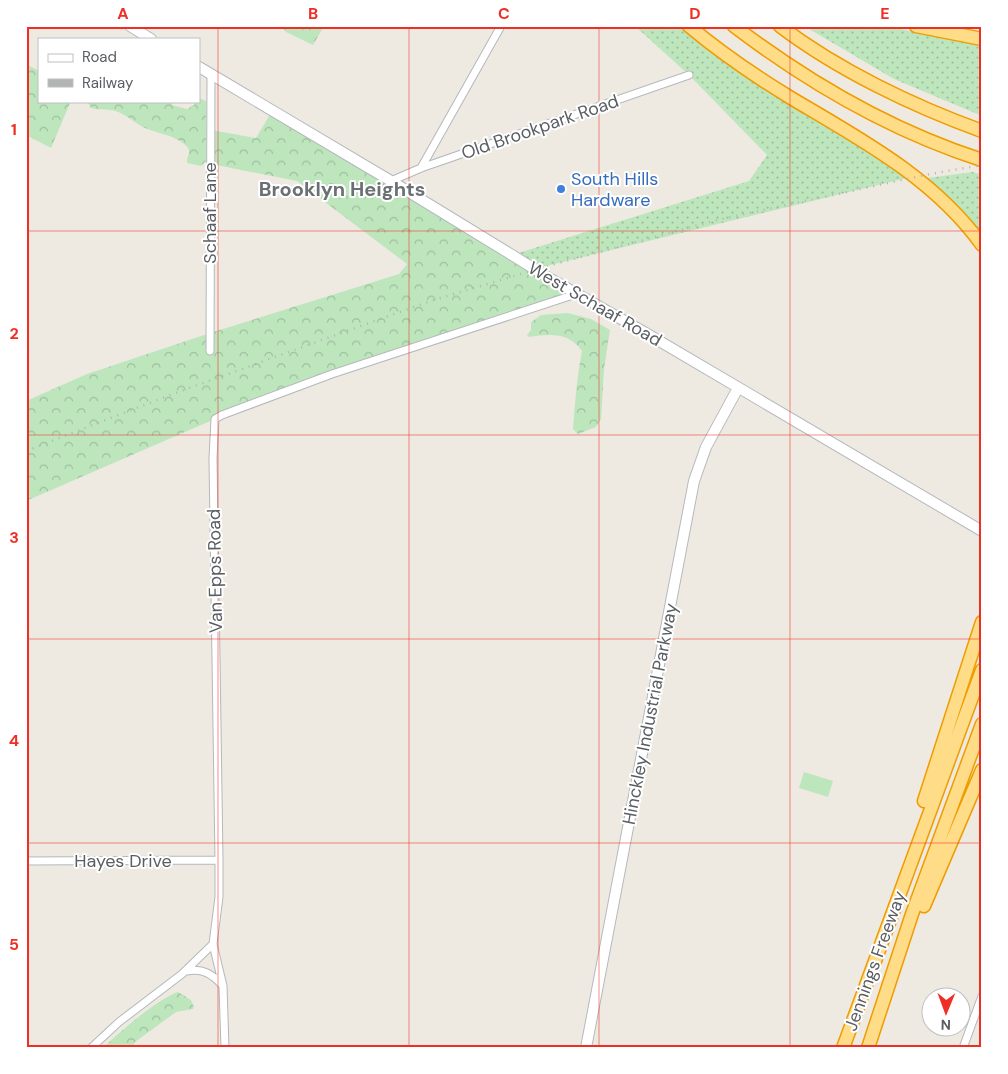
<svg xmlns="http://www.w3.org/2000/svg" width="1008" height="1074" font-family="'DM Sans',sans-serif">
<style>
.grass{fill:url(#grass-dots)}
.forest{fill:url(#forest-crowns)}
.green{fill:#bee6bd}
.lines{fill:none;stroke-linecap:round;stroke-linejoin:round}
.street-casing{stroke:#b4b8bd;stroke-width:9}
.secondary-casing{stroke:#b5b9bf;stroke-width:12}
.highway-casing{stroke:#ef9c00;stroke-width:15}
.street{stroke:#fff;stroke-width:7}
.secondary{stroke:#fff;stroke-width:10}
.highway{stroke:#ffdc87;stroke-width:12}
.rail{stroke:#b3b4b4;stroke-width:2.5;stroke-dasharray:1 6;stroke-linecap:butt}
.secondary-bridge-casing{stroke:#b5b9bf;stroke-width:12;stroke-linecap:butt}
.secondary-bridge{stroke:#fff;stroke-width:10}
.grid{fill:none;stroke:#ef2f26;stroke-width:1;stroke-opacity:0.55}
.shop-dot{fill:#3f7fe0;stroke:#fff;stroke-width:2}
.labels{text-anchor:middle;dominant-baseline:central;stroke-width:4;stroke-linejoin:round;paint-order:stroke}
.street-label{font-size:18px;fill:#5a5e63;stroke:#fff}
.shop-label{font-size:18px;fill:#366cbe;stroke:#fff;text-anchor:start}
.quarter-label{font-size:20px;font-weight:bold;fill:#6b7075;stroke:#fff}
.neatline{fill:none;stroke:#ef2f26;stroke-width:2}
.grid-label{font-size:16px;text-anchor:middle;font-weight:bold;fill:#ef2f26}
</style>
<defs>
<pattern id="grass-dots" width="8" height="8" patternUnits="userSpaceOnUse" patternTransform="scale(1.25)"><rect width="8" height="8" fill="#bee6bd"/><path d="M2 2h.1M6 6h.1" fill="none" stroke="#9dbe9d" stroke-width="1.8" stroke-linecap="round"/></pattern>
<pattern id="forest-crowns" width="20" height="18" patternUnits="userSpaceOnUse" patternTransform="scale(1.25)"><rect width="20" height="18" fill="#bee6bd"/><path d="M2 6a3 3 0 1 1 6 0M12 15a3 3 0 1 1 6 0" fill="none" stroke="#9dbe9d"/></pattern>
</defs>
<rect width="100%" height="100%" fill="#eeeae1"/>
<path class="grass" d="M635,26h54l226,150 -381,93 -22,-14 237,-74 18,-26 -78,-80z
M804,26h83l95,20v70l-88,-37z
M973,172l9,3v59l-12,-16 -43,-40z"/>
<path class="forest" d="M281,26h43l-11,19 -27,-13z
M26,64l13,7v30h32l-20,47 -25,-13z
M199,98l7,3v60l-5,5 -14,-3c-1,-5 4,-10 1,-15 -9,-12 -29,-14 -43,-20 -11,-5 -22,-17 -35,-18 -7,-1 -12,0 -19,-2l-4,-7h84l1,4 15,4 7,-4 2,-4h3z
M272,111l304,183 -244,80 -117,45 -189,82v-100l61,-27 123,-41 189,-59 8,-10 -110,-83 -86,-17v-34l45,8z
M568,313l23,6 19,11 -6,39 -3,50 -5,8 -18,7 -5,-5c2,-26 4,-53 9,-78 -13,-19 -32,-17 -53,-14l-2,-2 4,-5v-8l10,-7z
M178,992l13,8 3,7 -1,2 -17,3 -41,30 -3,6h-29c15,-15 56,-50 75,-56z"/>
<path class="green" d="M804,772l29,9 -5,16 -29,-9z"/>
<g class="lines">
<g class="street-casing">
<path id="street" d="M421,168l80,-142
M391,181l30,-13 268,-93
M210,351l1,-276
M26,861l193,-1
M213,944l10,42 2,62
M187,971c16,-3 25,3 36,15
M91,1048l28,-26 63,-48 31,-30 6,-47v-37l-6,-402 2,-39 7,-4 110,-41 244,-80
M963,1048l19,-52"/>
</g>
<g class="secondary-casing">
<path id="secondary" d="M130,26l21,13
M199,67l192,114 121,74
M549,278l95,54 338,199
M586,1048l108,-567 12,-34 32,-59"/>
</g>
<g class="highway-casing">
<path id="highway" d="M689,26c32,27 66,50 102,72 69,41 143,80 191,147
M734,26c75,57 158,105 248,134
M780,26c58,44 133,80 202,105
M916,26l66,13
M924,801l58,-179
M924,906l58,-136
M843,1048l139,-378
M868,1048l44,-134 70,-190"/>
</g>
<use href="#street" class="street"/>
<use href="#secondary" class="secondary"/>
<use href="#highway" class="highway"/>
<path class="rail" d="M26,451l144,-56 210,-76 54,-19 110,-33 173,-47 213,-46 52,-9"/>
<g class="secondary-bridge-casing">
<path id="secondary-bridge" d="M512,255l37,23"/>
</g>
<use href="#secondary-bridge" class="secondary-bridge"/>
</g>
<path class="grid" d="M218,26v1022M409,26v1022M599,26v1022M790,26v1022M26,231h956M26,435h956M26,639h956M26,843h956"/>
<circle class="shop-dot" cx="561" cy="189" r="5"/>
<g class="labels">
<g class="street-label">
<text transform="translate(540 127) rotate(-19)">Old Brookpark Road</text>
<text transform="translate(210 213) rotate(-90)">Schaaf Lane</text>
<text transform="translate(595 304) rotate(30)">West Schaaf Road</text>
<text transform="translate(215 571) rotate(-91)">Van Epps Road</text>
<text transform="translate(650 714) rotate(-79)">Hinckley Industrial Parkway</text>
<text x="123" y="861">Hayes Drive</text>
<text transform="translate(875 961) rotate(-70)">Jennings Freeway</text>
</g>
<g class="shop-label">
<text x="571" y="179">South Hills<tspan x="571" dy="21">Hardware</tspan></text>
</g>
<g class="quarter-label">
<text x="342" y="189">Brooklyn Heights</text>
</g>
</g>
<rect width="1008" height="1074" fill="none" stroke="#ffffff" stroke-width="55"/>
<rect x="38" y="38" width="162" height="65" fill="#ffffff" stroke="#bdbfc1"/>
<rect x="48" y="54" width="25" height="8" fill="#ffffff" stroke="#bdbfc1"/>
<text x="82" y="62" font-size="15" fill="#5a5e63">Road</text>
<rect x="48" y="79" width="25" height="8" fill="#b3b4b4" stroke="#bdbfc1"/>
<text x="82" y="88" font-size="15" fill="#5a5e63">Railway</text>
<g transform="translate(946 1012) rotate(181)"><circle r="24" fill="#ffffff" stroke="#bdbfc1"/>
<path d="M0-4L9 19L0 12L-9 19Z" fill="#ef2f26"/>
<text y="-8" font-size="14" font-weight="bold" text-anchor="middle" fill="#5a5e63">N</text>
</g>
<rect x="28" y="28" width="952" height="1018" class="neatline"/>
<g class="grid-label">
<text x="123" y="19">A</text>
<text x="313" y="19">B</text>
<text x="504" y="19">C</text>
<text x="695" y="19">D</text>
<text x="885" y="19">E</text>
<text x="14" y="135">1</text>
<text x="14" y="339">2</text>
<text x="14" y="543">3</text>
<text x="14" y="746">4</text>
<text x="14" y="950">5</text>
</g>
</svg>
